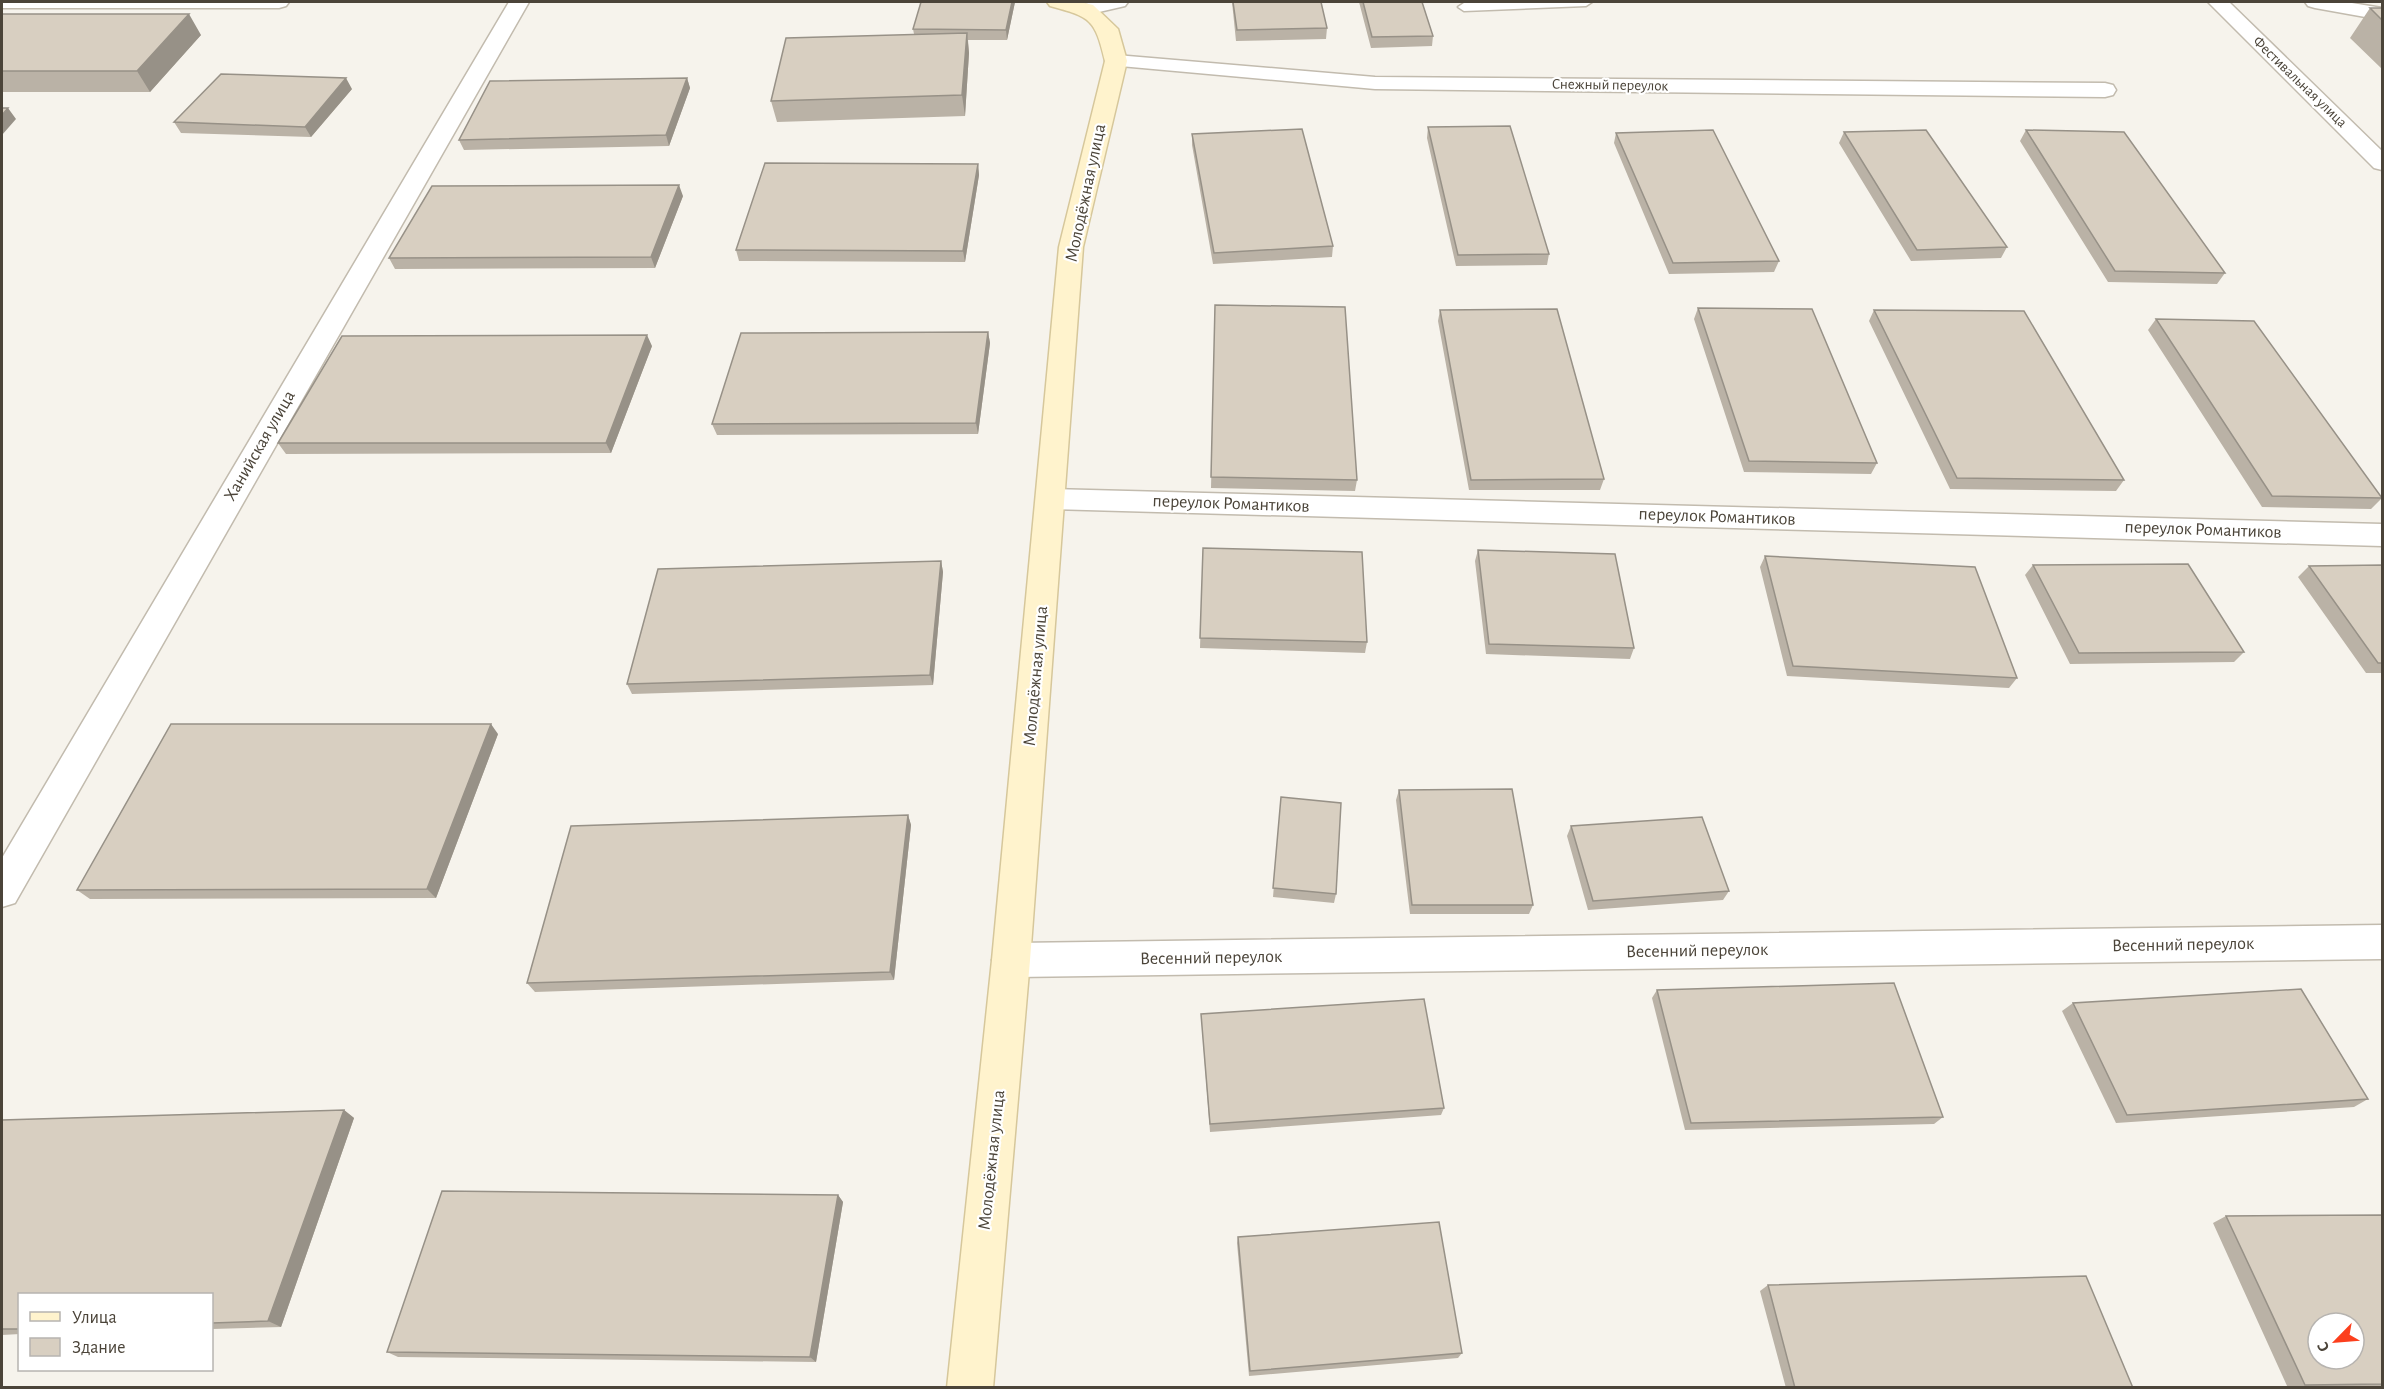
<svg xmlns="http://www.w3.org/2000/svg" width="2384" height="1389" font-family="'Alegreya Sans',sans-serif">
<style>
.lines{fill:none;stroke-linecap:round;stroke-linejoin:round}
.lane-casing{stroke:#c2bbae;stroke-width:3}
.street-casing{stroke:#c2bbae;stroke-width:3}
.secondary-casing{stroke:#d6c79b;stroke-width:3}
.lane{fill:#fff;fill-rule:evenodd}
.street{fill:#fff;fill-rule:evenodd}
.secondary{fill:#fff3cd;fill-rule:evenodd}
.wall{fill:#bab2a6}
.shaded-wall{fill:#979187}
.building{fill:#d8cfc1;stroke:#979187;stroke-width:1.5;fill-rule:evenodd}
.labels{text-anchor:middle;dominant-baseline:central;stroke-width:4.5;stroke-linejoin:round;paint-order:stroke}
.far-street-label{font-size:15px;fill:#4b4439;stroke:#fff}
.street-label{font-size:18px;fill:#4b4439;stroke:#fff}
</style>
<rect width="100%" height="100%" fill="#f6f3ec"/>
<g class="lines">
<g class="lane-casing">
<path id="lane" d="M1505,2h87l-6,4 -122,5 -6,-4 6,-4z"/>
</g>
<g class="street-casing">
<path id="street" d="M2,2h287l-3,4 -7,2h-277z
M509,2h20l-514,901 -13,4v-49z
M1093,2h35l-3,4 -39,9 -7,-2 -3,-4 3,-4z
M2208,2h21l153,149v19l-8,-2z
M2305,2h41l36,6v12l-67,-12 -7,-2z
M1116,55l259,22 730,6 8,2 3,5 -3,5 -8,2 -730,-8 -266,-24 -4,-4 4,-4z
M1051,489l1331,35v22l-1331,-37 -10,-3 -5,-7 5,-7z
M2382,925v34l-1371,18 -13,-5 -6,-12 6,-12 13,-5z"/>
</g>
<g class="secondary-casing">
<path id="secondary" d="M1047,2h33l13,3 25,24 9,32 -44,186 -53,713 -37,428h-46l45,-428 67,-713 46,-186c-10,-42 -14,-44 -55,-55z"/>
</g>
<use href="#lane" class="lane"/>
<use href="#street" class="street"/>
<use href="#secondary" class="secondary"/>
</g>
<path class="wall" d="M921,2h94l-8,38h-39l1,13 -4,63 -188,6 -6,-21 143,-67 -1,-5z
M1232,2h89l6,26 -1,11 -90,2z
M1359,2h63l11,34 -1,10 -61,2z
M2370,8h12v61l-32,-31z
M2,14l199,21 -51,57h-148z
M687,78l3,10 -21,58 -205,4 -5,-10z
M352,89l-41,48 -130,-4 -7,-11z
M1428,127l121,127 -2,11 -91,1 -29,-128z
M2026,130l199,143 -8,11 -109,-2 -88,-141z
M1844,132l163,115 -6,11 -90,3 -72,-118z
M1616,133l163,128 -5,11 -105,2 -55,-131z
M1192,134l141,112 -1,11 -119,7 -21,-119z
M978,164l1,11 -14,87 -226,-1 -3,-11z
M683,196l-28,72 -260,1 -6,-11z
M1215,305l142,175 -2,11 -144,-3z
M1698,308l179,155 -6,11 -127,-2 -50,-153z
M1440,310l164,169 -4,11h-131l-31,-169z
M1874,310l250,170 -8,11 -166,-2 -81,-168z
M2156,319l226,179 -11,11 -109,-2 -114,-177z
M988,332l2,11 -12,91 -261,1 -5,-11z
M652,346l-41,107 -325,1 -8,-11z
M1203,548l164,94 -2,11 -165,-5z
M1478,550l156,98 -4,11 -144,-5 -11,-93z
M1765,556l252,122 -8,10 -222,-12 -27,-109z
M941,561l2,11 -10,113 -301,9 -5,-10z
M2033,565l211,87 -10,10 -164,2 -45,-89z
M2382,565v108h-16l-68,-96 11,-11z
M498,734l-62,164 -346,1 -13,-9z
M1399,790l134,115 -4,9h-119l-14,-114z
M1281,797l55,97 -2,9 -61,-6z
M908,815l3,10 -17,155 -359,12 -8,-9z
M1571,826l158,65 -6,9 -135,10 -21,-74z
M1657,990l286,127 -9,7 -249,6 -33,-132z
M2073,1003l295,96 -14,8 -238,16 -54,-112z
M1201,1014l243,94 -3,7 -231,17z
M344,1110l10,8 -73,209 -69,2v-35h-192v40l-18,1v-215z
M838,1195l5,7 -27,160 -418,-5 -11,-5z
M2382,1215v173h-94l-75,-165 13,-7z
M1238,1237l224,116 -4,5 -209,18 -12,-133z
M1768,1285l365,103h-347l-26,-97z"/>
<path class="shaded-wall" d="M1012,2h3l-8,38 -1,-10z
M189,14l12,21 -51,57 -13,-21z
M967,33l2,20 -4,63 -3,-21z
M346,78l6,11 -41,48 -6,-10z
M687,78l3,10 -21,58 -3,-11z
M8,108l8,11 -14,16v-20z
M978,164l1,11 -14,87 -2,-11z
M679,185l4,11 -28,72 -4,-11z
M988,332l2,11 -12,91 -2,-11z
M647,335l5,11 -41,107 -5,-10z
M941,561l2,11 -10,113 -3,-10z
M491,724l7,10 -62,164 -9,-9z
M908,815l3,10 -17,155 -4,-8z
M344,1110l10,8 -73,209 -13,-6z
M838,1195l5,7 -27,160 -6,-5z"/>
<path class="building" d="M921,2h91l-6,28 -93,-1z
M1233,2h88l6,26 -90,2z
M1363,2h59l11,34 -61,1z
M2370,8h12v12z
M2,14h187l-52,57h-135z
M967,33l-5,62 -191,6 15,-63z
M221,74l125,4 -41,49 -131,-5z
M687,78l-21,57 -207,5 31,-59z
M2,108h6l-6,7z
M1510,126l39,128 -91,1 -30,-128z
M1302,129l31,117 -119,7 -22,-119z
M1713,130l66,131 -106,2 -57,-130z
M1926,130l81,117 -90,3 -73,-118z
M2026,130l98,2 101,141 -110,-2z
M765,163l213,1 -15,87 -227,-1z
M679,185l-28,72 -262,1 43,-72z
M1215,305l130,2 12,173 -146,-3z
M1698,308l114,1 65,154 -128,-2z
M1557,309l47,170 -133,1 -31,-170z
M1874,310l150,1 100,169 -167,-2z
M2156,319l98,2 128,177 -110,-2z
M988,332l-12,91 -264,1 29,-91z
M647,335l-41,108h-328l64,-107z
M1203,548l159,4 5,90 -167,-4z
M1478,550l137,4 19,94 -145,-4z
M1765,556l210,11 42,111 -224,-12z
M941,561l-11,114 -303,9 31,-115z
M2188,564l56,88 -165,1 -46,-88z
M2382,565v98h-4l-69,-97z
M171,724h320l-64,165 -350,1z
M1512,789l21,116h-121l-13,-115z
M1281,797l60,6 -5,91 -63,-6z
M908,815l-18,157 -363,11 44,-157z
M1702,817l27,74 -136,10 -22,-75z
M1894,983l49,134 -252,6 -34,-133z
M2301,989l67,110 -241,16 -54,-112z
M1424,999l20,109 -234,16 -9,-110z
M344,1110l-76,211 -56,2v-29h-192v35h-18v-209z
M442,1191l396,4 -28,162 -423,-5z
M2382,1215v169l-77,1 -79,-169zM2318,1323h36v36h-36z
M1439,1222l23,131 -212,18 -12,-134z
M2086,1276l47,112h-338l-27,-103z"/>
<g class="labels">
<g class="far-street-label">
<text transform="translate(2300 82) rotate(44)">Фестивальная улица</text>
<text transform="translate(1610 85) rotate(1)">Снежный переулок</text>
</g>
<g class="street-label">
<text transform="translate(1086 193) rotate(-78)">Молодёжная улица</text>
<text transform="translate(260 446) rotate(-60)">Ханийская улица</text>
<text transform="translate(1231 504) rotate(2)">переулок Романтиков</text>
<text transform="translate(1717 517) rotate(2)">переулок Романтиков</text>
<text transform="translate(2203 530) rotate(2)">переулок Романтиков</text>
<text transform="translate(1036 676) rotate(-85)">Молодёжная улица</text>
<text transform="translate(2183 945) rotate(-1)">Весенний переулок</text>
<text transform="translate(1697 951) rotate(-1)">Весенний переулок</text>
<text transform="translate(1211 958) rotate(-1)">Весенний переулок</text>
<text transform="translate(992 1160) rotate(-84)">Молодёжная улица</text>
</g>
</g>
<rect width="2384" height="1389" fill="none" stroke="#4b4439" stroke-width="6"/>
<rect x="18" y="1293" width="195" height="78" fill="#ffffff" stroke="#b7b4b0" stroke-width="1.5"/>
<rect x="30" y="1312" width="30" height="9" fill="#fff3cd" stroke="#b7b4b0" stroke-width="1.5"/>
<text x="72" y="1323" font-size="18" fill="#4b4439">Улица</text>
<rect x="30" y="1338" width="30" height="18" fill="#d8cfc1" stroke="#b7b4b0" stroke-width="1.5"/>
<text x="72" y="1353" font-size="18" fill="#4b4439">Здание</text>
<g transform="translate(2336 1341) rotate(245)"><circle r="28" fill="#ffffff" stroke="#b7b4b0" stroke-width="1.5"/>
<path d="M0-4.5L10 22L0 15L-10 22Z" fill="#fc3f1d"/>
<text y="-9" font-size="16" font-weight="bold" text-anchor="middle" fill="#4b4439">С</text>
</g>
</svg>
